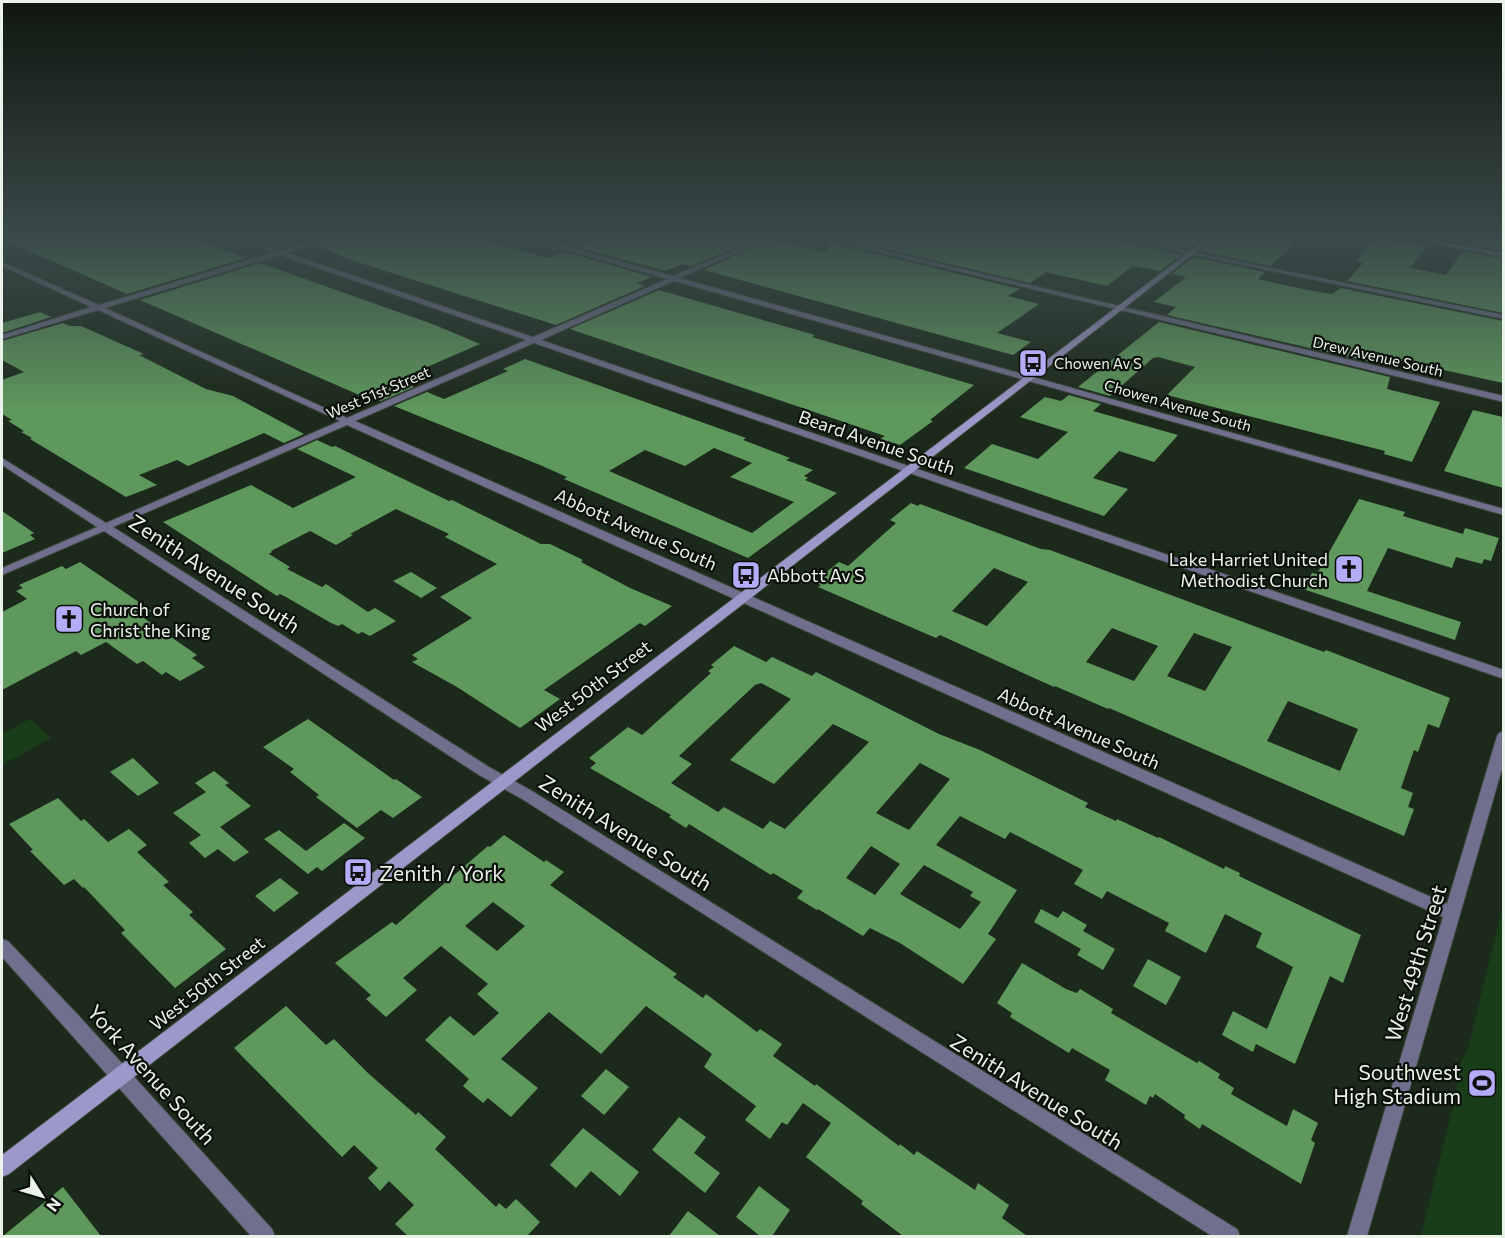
<svg xmlns="http://www.w3.org/2000/svg" width="1505" height="1238" font-family="Commissioner,sans-serif">
<style>
.green{fill:#1a3d19}
.building{fill:#5f985c;fill-rule:evenodd}
.lines{fill:none;stroke-linecap:round;stroke-linejoin:round}
.minor-casing{stroke:#394638;stroke-width:2}
.tertiary-casing{stroke:#394638;stroke-width:2}
.secondary-casing{stroke:#394638;stroke-width:2}
.minor{fill:#716f8e;fill-rule:evenodd}
.tertiary{fill:#716f8e;fill-rule:evenodd}
.secondary{fill:#9d98ca;fill-rule:evenodd}
.labels{text-anchor:middle;dominant-baseline:central;stroke-width:4.5;stroke-linejoin:round;paint-order:stroke}
.far-street-label{font-size:15px;fill:#eaf3e9;stroke:#0b110a}
.far-poi-label{font-size:15px;fill:#eaf3e9;stroke:#0b110a;text-anchor:start}
.street-label{font-size:18px;fill:#eaf3e9;stroke:#0b110a}
.poi-label{font-size:18px;fill:#eaf3e9;stroke:#0b110a;text-anchor:start}
.near-street-label{font-size:21px;fill:#eaf3e9;stroke:#0b110a}
.near-poi-label{font-size:21px;fill:#eaf3e9;stroke:#0b110a;text-anchor:start}
</style>
<rect width="100%" height="100%" fill="#1c2a1b"/>
<path class="green" d="M30,719l21,19 -49,27v-31z
M1503,905v331h-82l34,-137 4,-32 10,-22z"/>
<path class="building" d="M2,239h193l51,19 -119,36z
M330,239h151l67,19 17,-6 87,25 -15,6 8,3 -89,39 -205,-65 -35,-15z
M598,239h156l-63,27 -8,-2 -18,7 -88,-24z
M770,239l56,13 1,-10 193,47 -12,7 31,8 -42,29 34,9 -18,13 -309,-85z
M844,239h270l2,2 66,14 -22,16 -27,-5 -26,20 -61,-14 -16,11z
M1139,239h63l-13,10z
M1215,239h83l-27,27 -70,-15z
M1374,239l52,7 -16,22 36,7 17,-24 40,8v54l-156,-32 16,-18 -7,-2z
M1472,239h31v12l-35,-7z
M1193,257l72,15 -7,7 50,11 24,4 9,-6 162,33v62l-109,-24 -2,8 -225,-52 9,-8 -22,-5 32,-25 -14,-3z
M260,263l175,62 45,19 -83,36 17,7 -33,14 -13,-5 -4,1 -224,-97z
M659,290l156,45 -3,2 162,48 -44,35 3,1 -33,24 -20,-6 5,-3 -315,-107z
M40,312l11,5 -49,16v-10z
M1159,322l231,55 -3,12 53,13 -28,60 -28,-8 1,-3 -218,-56 28,-28 -37,-10 -5,1 -43,38 -32,-9z
M63,323l7,3h11l63,28 -5,1 67,34 27,7 71,38 -20,9 -20,-10 -76,33 -11,-6 -38,15 18,10 -31,12 -96,-58 2,-1 -11,-6 3,-1 -16,-10 4,-1 -10,-6v-34l22,-8 -22,-12v-19z
M525,359l221,79 -3,2 47,18 -4,2 27,10 -9,6 4,2 -3,2 32,13 -89,65 -184,-79 3,-2 -27,-12 -146,-59 33,-14 17,7 64,-28 -5,-2zM714,448l38,15 -22,14 64,25 -42,31 -143,-62 36,-21 40,16z
M1069,395l32,9 -8,7 85,24 -24,27 -35,-11 -26,27 35,11 -24,27 -140,-48 28,-24 46,15 30,-27 -48,-15 25,-20 16,4z
M1473,410l30,7v71l-59,-17z
M317,440l15,7 3,-1 114,55 3,-1 89,44h9l33,16 -2,2 49,26 42,18 -27,20 -5,-3 -96,67 16,9 -40,29 -63,-41 -45,-25 6,-3 -6,-4 60,-37 -32,-21 57,-33 -52,-27 4,-3 -53,-25 -46,25 3,1 -17,10 -26,-14 -39,20 1,1 -3,2 21,13 -3,2 35,18 4,-3 42,28 7,-4 21,13 -26,15 -8,-4 -4,2 -16,-10 -4,2 -7,-3 -45,-26 -6,-3 -3,2 -114,-74 88,-37 42,23 63,-31 -59,-28z
M1359,499l46,13 -2,4 60,18 2,-6 34,10 -8,23 -7,-2 -2,5 -26,-7 -4,11 -64,-20 -21,43 94,31 -6,18 -152,-51 9,-16 5,1z
M911,503l7,3 2,-2 121,45 9,1 274,102 2,-2 124,48 -11,30 -11,-4 -10,28 -4,-2 -13,38 12,5 -5,14 6,2 -10,27 -295,-128 -1,1 -53,-23 -1,1 -114,-52 -4,3 -118,-51 3,-2 -7,-3 25,-20 9,4 48,-43 -6,-3zM994,568l34,14 -41,44 -35,-15zM1112,628l46,18 -24,35 -48,-19zM1194,633l38,14 -27,44 -38,-15zM1288,701l70,28 -18,42 -73,-30z
M2,511l32,22 -4,2 5,4 -33,14z
M80,562l72,49 -11,5 56,39 -5,3 13,9 -25,14 -14,-9 -4,3 -19,-14 -6,3 -31,-22 -25,13 -5,-4 -74,39v-78l25,-13 -11,-8 7,-3 -4,-3 43,-19 4,3z
M411,572l26,16 -16,10 -28,-17z
M734,646l32,16 6,-5 40,19 4,-4 123,62 41,16 108,53 -3,4 31,14 1,-2 41,19 1,-1 65,32 1,-3 15,7 -1,3 122,59 -18,48 -13,-7 -35,88 -39,-20 -3,8 -31,-17 11,-24 34,18 26,-62 -37,-20 6,-14 -37,-19 -19,39 -41,-22 4,-8 -62,-32 -5,8 -28,-15 9,-14 -73,-38 -5,7 -45,-23 -24,29 81,45 -29,44 8,5 -33,45 -63,-41 -30,-15 -7,8 -45,-27 -1,1 -20,-12 6,-7 -30,-18 -2,2 -82,-51 -3,4 -17,-11 2,-2 -81,-47 6,-5 -7,-5 39,-31 14,8 69,-62 -3,-2 6,-4 -3,-2zM761,683l30,16 -61,61 44,24 59,-60 36,18 -84,87 -15,-8 -7,8 -39,-22 -6,5 -47,-29 21,-19 -13,-8 76,-71zM920,763l30,16 -41,51 -33,-17zM871,846l29,18 -25,31 -29,-17zM924,865l49,27 -3,4 11,6 -21,27 -60,-35z
M308,719l86,61 2,-1 26,18 -29,21 -12,-8 -24,18 -41,-31 3,-2 -29,-23 4,-3 -31,-22z
M133,758l26,25 -21,13 -28,-24z
M214,771l15,12 -4,2 26,21 -31,21 29,25 -15,10 -16,-13 -13,9 -16,-15 12,-8 -28,-22 33,-21 -11,-9z
M58,798l23,23 3,-2 24,23 21,-13 18,16 -10,7 32,30 -6,3 30,27 -4,3 37,34 -51,39 -54,-55 4,-3 -41,-43 -1,1 -9,-9 -10,6 -34,-34 3,-1 -24,-26z
M344,823l21,15 -43,33 -5,-4 -9,7 -44,-35 15,-9 27,21z
M504,835l40,27 2,-2 18,12 -14,13 127,89 -4,3 30,21 3,-4 51,38 3,-3 22,15 -9,12 42,30 1,-2 83,62 1,-2 14,11 3,-4 58,39 3,-7 31,22 -7,13 25,18h-124l-42,-32 2,-3 -57,-44 25,-34 -28,-20 -16,22 -5,-3 -12,17 -25,-19 11,-14 -52,-39 8,-13 -66,-48 -45,48 -52,-42 -48,47 37,29 -27,29 -23,-19 -5,5 -20,-17 6,-7 -44,-39 25,-24 24,20 25,-23 -22,-19 11,-10 -47,-38 -38,32 14,12 -31,27 -20,-18 5,-4 -36,-32 57,-41 4,3 92,-79 2,1zM493,902l32,24 -28,25 -32,-25z
M280,878l19,15 -25,19 -19,-16z
M1041,909l17,9 5,-7 24,14 -4,6 32,18 -12,21 -26,-15 4,-6 -47,-27z
M1148,959l33,18 -15,28 -33,-19z
M1022,963l44,26 11,4 3,-4 33,20 -2,4 86,50 2,-2 21,13 -2,4 16,10 -3,6 56,32 6,-17 25,14 -7,17 4,3 -14,41 -99,-60 -2,5 -16,-11 1,-3 -30,-21 -2,4 -3,-2 -4,9 -41,-25 5,-10 -38,-22 -3,5 -59,-36 2,-4 -15,-10z
M286,1006l40,39 8,-6 35,35 47,41 2,-3 28,25 -11,12 61,58 3,-4 7,6 10,-10 24,23 -13,14h-119l-13,-12 19,-19 -25,-24 -9,10 -12,-13 10,-10 -24,-23 -12,12 -108,-109z
M606,1069l23,18 -25,28 -23,-19z
M679,1117l27,20 -12,16 26,20 -15,20 -53,-43z
M583,1128l56,44 -19,24 -29,-25 -15,17 -26,-23z
M759,1186l31,24 -18,26h-12l-24,-19z
M63,1187l38,49h-98z
M688,1211l32,25h-51z"/>
<g class="lines">
<g class="minor-casing">
<path id="minor" d="M238,239c16,0 30,11 42,11 13,1 31,-11 48,-11l-41,14 246,84 134,-58 -138,-40h10l134,37 87,-37h8l-88,39 824,231v6l-830,-234 -133,59 963,330v9l-970,-336 -179,78 1092,483 50,-168 2,-3 5,-2v31l-137,474h-20l96,-319 -1096,-492 -234,102 376,240 43,24 705,438 3,7h-28l-690,-437 -43,-24 -375,-244 -102,44v-7l95,-41 -95,-62v-7l104,65 234,-102 -242,-111 -96,29v-4l89,-28 -89,-41v-4l97,43 175,-53zM280,255l246,85 -179,78 -242,-110z
M823,239h11l670,157v6z
M1116,239h12l376,76v4z
M2,939l6,2 71,75 193,213 3,7h-24l-249,-279z"/>
</g>
<g class="tertiary-casing">
<path id="tertiary" d="M1445,239h6l-5,6h-4z"/>
</g>
<g class="secondary-casing">
<path id="secondary" d="M1206,239h7l-1204,935 -7,3v-22z
M1411,239h14l79,14v4z"/>
</g>
<use href="#minor" class="minor"/>
<use href="#tertiary" class="tertiary"/>
<use href="#secondary" class="secondary"/>
</g>
<linearGradient id="sky" x2="0" y2="1"><stop stop-color="#0f170f"/><stop offset="0.58" stop-color="#3a4a4a"/><stop offset="1" stop-color="#3a4a4a" stop-opacity="0"/></linearGradient>
<rect width="1505" height="412" fill="url(#sky)"/>
<defs>
<g id="bus-square" transform="scale(1.5)"><rect x="-9" y="-9" width="18" height="18" rx="4" fill="#b5acf9" stroke="#0b110a"/><path d="M-5-6H5V4H4V6H2V4H-2V6H-4V4H-5ZM-3.5-4V0h7V-4ZM-3.5 1.2v1.5H-2V1.2ZM2 1.2v1.5H3.5V1.2Z" fill="#111"/></g>
<g id="church-square" transform="scale(1.5)"><rect x="-9" y="-9" width="18" height="18" rx="4" fill="#b5acf9" stroke="#0b110a"/><path d="M-1.2-6h2.4v3.5h3.3v2.4h-3.3V6h-2.4V-.1h-3.3v-2.4h3.3Z" fill="#111"/></g>
<g id="stadium-square" transform="scale(1.5)"><rect x="-9" y="-9" width="18" height="18" rx="4" fill="#b5acf9" stroke="#0b110a"/><path d="M0-5a6.5 5 0 1 0 0 10a6.5 5 0 1 0 0-10ZM-3.5-1.8h7v3.6h-7Z" fill="#111"/></g>
</defs>
<g fill-rule="evenodd">
<use href="#bus-square" x="1033" y="363"/>
<use href="#church-square" x="1349" y="569"/>
<use href="#bus-square" x="746" y="575"/>
<use href="#church-square" x="69" y="619"/>
<use href="#bus-square" x="358" y="872"/>
<use href="#stadium-square" x="1482" y="1083"/>
</g>
<g class="labels">
<g class="far-street-label">
<text transform="translate(1378 356) rotate(13)">Drew Avenue South</text>
<text transform="translate(378 392) rotate(-23)">West 51st Street</text>
<text transform="translate(1178 405) rotate(16)">Chowen Avenue South</text>
</g>
<g class="far-poi-label">
<text x="1054" y="363">Chowen Av S</text>
</g>
<g class="street-label">
<text transform="translate(877 442) rotate(19)">Beard Avenue South</text>
<text transform="translate(636 529) rotate(24)">Abbott Avenue South</text>
<text transform="translate(593 686) rotate(-37)">West 50th Street</text>
<text transform="translate(1079 728) rotate(24)">Abbott Avenue South</text>
<text transform="translate(207 983) rotate(-38)">West 50th Street</text>
</g>
<g class="poi-label">
<text x="1328" y="559" text-anchor="end">Lake Harriet United<tspan x="1328" dy="21">Methodist Church</tspan></text>
<text x="767" y="575">Abbott Av S</text>
<text x="90" y="609">Church of<tspan x="90" dy="21">Christ the King</tspan></text>
</g>
<g class="near-street-label">
<text transform="translate(215 573) rotate(33)">Zenith Avenue South</text>
<text transform="translate(626 832) rotate(32)">Zenith Avenue South</text>
<text transform="translate(1415 963) rotate(-73)">West 49th Street</text>
<text transform="translate(152 1074) rotate(48)">York Avenue South</text>
<text transform="translate(1037 1091) rotate(32)">Zenith Avenue South</text>
</g>
<g class="near-poi-label">
<text x="379" y="872">Zenith / York</text>
<text x="1461" y="1071" text-anchor="end">Southwest<tspan x="1461" dy="24">High Stadium</tspan></text>
</g>
</g>
<rect width="1505" height="1238" fill="none" stroke="#eaf3e9" stroke-width="6"/>
<g transform="translate(42 1196) rotate(127)" stroke="#0b110a" stroke-width="4.5" paint-order="stroke">
<path d="M0-4.5L10 22L0 15L-10 22Z" fill="#eaf3e9"/>
<text y="-9" font-size="16" font-weight="bold" text-anchor="middle" fill="#eaf3e9">N</text>
</g>
</svg>
